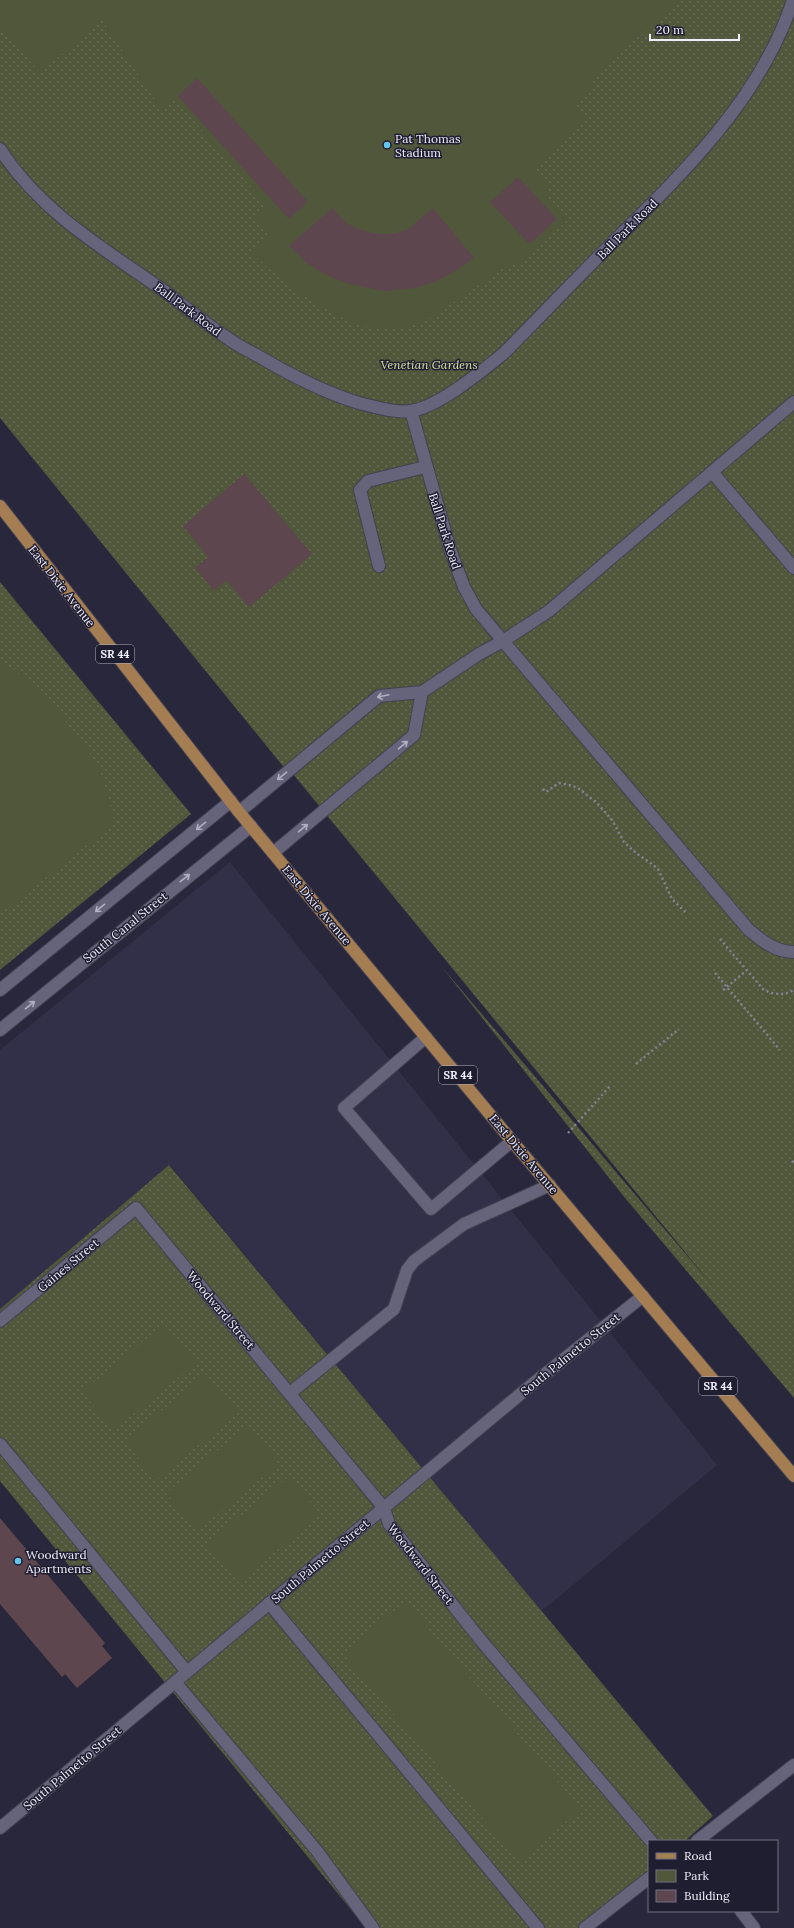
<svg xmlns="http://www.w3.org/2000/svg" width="794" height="1928" font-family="Lora,serif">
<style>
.built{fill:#323049}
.green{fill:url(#green-dots)}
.pitch{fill:#50573b}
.building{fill:#5e464f}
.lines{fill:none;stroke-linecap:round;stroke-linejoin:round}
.service-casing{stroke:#434151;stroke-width:14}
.minor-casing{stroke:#434151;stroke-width:14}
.tertiary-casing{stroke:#434151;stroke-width:14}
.primary-casing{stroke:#434151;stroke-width:14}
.path{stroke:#858394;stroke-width:2.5;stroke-dasharray:2 3;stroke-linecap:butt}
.service{stroke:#65647b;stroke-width:12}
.minor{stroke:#65647b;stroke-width:12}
.tertiary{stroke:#65647b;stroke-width:12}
.primary{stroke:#a47e52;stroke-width:12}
.oneway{stroke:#b1b0c1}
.poi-dot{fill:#64c5ee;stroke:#1f1d30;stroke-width:1.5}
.labels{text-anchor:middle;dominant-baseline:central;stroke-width:3;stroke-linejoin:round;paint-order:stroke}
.shield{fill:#1f1d30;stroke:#b1afbe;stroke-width:1}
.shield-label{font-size:11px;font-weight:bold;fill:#efeefb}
.poi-label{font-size:12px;fill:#efeefb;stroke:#1f1d30;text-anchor:start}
.street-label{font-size:12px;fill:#efeefb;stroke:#1f1d30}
.park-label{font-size:12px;font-style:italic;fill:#d4e5a4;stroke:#1f1d30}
</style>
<defs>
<pattern id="green-dots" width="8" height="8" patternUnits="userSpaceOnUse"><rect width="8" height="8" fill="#50573b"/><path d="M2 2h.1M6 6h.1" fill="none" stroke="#6a6f58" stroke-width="1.8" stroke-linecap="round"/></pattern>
</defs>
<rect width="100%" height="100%" fill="#29273b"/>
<path class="built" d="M230,862l487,603 -175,146 -372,-446 -170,144v-259z"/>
<path class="green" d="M0,0h794v1398l-169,-200 -184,-232 271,319 -419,-511 -2,2 -291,-358z
M0,582l191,232 -191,156z
M169,1165l544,651 -28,25h-36v29l-70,58h-213l-366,-447v-172z"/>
<path class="pitch" d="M0,0h681l-79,69 -26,39 10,12 -52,51 15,18 -1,12 19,20 -48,44 -4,-4 -86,58 -21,8 -16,2 -30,-3 -24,-10 -49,-29 -37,-34 19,-19 -15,-17 11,-11 -92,-107 -13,11 -60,-90 -62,53 -40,-47z
M0,661l13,8 26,23 20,21 40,53 16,57 -115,91z
M164,1324l32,39 -82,67 -32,-38z
M206,1374l32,39 -82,67 -32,-39z
M248,1425l31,39 -82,67 -31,-38z
M289,1476l32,39 -83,67 -31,-39z
M405,1601l176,208 -62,53 -176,-208z"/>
<path class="building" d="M197,78l111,124 -19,17 -111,-123z
M518,177l39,42 -28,25 -39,-42z
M332,208l16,16 11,5 13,4 14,1 10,-1 12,-4 25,-21 41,50 -17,12 -20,11 -22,7 -31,3 -35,-7 -23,-9 -19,-12 -18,-17z
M244,474l68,80 -63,53 -23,-27 -12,11 -19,-23 13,-11 -25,-31z
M0,1518l105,125 -3,3 10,12 -35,30 -12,-14 -3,3 -62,-73z"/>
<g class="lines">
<g class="service-casing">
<path id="service" d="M712,472l82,96
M379,566l-19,-76 8,-9 57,-14
M503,641l245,288c13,11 27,23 46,23
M426,1037l-82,71 87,101 81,-68
M290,1393l104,-84 13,-39 7,-9 50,-37 86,-39
M269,1603l269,325"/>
</g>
<g class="minor-casing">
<path id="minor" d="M0,149c40,62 101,98 160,139 22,16 43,34 66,49 10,8 23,14 34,20 32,19 63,35 99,46 17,4 34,10 51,8 27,-3 72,-40 93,-57 33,-33 66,-68 99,-101 75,-74 158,-151 191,-253
M411,411l39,138 14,38 12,22 27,32
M239,812l140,-116 43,-4 57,-38 24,-13 46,-30 245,-209
M273,853l141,-118 8,-43
M0,1321l136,-113 248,300 5,16 90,114 172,203
M0,1444l187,228
M175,1682l142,169 56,77
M0,1828l530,-442 113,-90
M697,1841l97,-76
M741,1911l13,17
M585,1928l64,-50"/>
</g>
<g class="tertiary-casing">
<path id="tertiary" d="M0,990l231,-189
M0,1030l251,-204"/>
</g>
<g class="primary-casing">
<path id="primary" d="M0,506l239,306 273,329 282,335"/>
</g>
<path class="path" d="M543,789l3,3 13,-9 10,2 9,3 19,15 15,17 12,22 12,11 16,11 6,5 14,30 14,14
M720,939l43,50c10,6 20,7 31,1
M715,973l65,77
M723,990l23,-19
M636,1064l43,-35
M568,1133l43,-48
M792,1161l2,2"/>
<use href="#service" class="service"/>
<use href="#minor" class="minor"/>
<use href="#tertiary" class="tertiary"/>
<use href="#primary" class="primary"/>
</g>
<defs><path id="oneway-shaft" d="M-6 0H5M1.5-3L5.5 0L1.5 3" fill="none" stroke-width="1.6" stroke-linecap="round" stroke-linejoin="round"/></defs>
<g class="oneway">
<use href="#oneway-shaft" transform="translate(383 696) rotate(168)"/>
<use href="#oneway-shaft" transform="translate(403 745) rotate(-40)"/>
<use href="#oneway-shaft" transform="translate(282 776) rotate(140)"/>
<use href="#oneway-shaft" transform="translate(201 826) rotate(141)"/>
<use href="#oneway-shaft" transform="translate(303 828) rotate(-40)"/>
<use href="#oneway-shaft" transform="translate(185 878) rotate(-38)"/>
<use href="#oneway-shaft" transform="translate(100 908) rotate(141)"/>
<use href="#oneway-shaft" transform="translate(30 1005) rotate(-39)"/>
</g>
<g class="poi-dot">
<circle cx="387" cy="145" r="4"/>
<circle cx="18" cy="1561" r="4"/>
</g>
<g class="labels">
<g class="shield">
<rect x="96" y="645" width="38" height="18" rx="3"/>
<rect x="439" y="1066" width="38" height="18" rx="3"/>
<rect x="699" y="1377" width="38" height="18" rx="3"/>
</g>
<g class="shield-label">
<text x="115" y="654">SR 44</text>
<text x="458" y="1075">SR 44</text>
<text x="718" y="1386">SR 44</text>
</g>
<g class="poi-label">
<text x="395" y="138">Pat Thomas<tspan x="395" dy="14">Stadium</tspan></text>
<text x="26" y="1554">Woodward<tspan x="26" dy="14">Apartments</tspan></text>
</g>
<g class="street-label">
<text transform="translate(627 229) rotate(-45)">Ball Park Road</text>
<text transform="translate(188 309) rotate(37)">Ball Park Road</text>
<text transform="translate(445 531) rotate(72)">Ball Park Road</text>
<text transform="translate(62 586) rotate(52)">East Dixie Avenue</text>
<text transform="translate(317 905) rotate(50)">East Dixie Avenue</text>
<text transform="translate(125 927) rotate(-39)">South Canal Street</text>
<text transform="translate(524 1154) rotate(50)">East Dixie Avenue</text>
<text transform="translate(68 1265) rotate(-40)">Gaines Street</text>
<text transform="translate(221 1310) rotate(50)">Woodward Street</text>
<text transform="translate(570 1354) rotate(-39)">South Palmetto Street</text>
<text transform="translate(320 1561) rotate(-40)">South Palmetto Street</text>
<text transform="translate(421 1564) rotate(52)">Woodward Street</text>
<text transform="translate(72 1768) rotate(-40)">South Palmetto Street</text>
</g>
<g class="park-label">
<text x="429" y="364">Venetian Gardens</text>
</g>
</g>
<rect x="648" y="1840" width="130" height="72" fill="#1f1d30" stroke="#727181"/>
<rect x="656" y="1853" width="20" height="6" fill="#a47e52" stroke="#727181"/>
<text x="684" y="1860" font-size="12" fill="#efeefb">Road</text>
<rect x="656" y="1870" width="20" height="12" fill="#50573b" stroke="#727181"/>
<text x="684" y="1880" font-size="12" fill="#efeefb">Park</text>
<rect x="656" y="1890" width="20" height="12" fill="#5e464f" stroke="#727181"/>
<text x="684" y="1900" font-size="12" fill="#efeefb">Building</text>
<path d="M650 34v6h89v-6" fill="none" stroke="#efeefb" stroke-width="2"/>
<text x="656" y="34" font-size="12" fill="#efeefb" stroke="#1f1d30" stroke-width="3" paint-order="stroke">20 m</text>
</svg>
